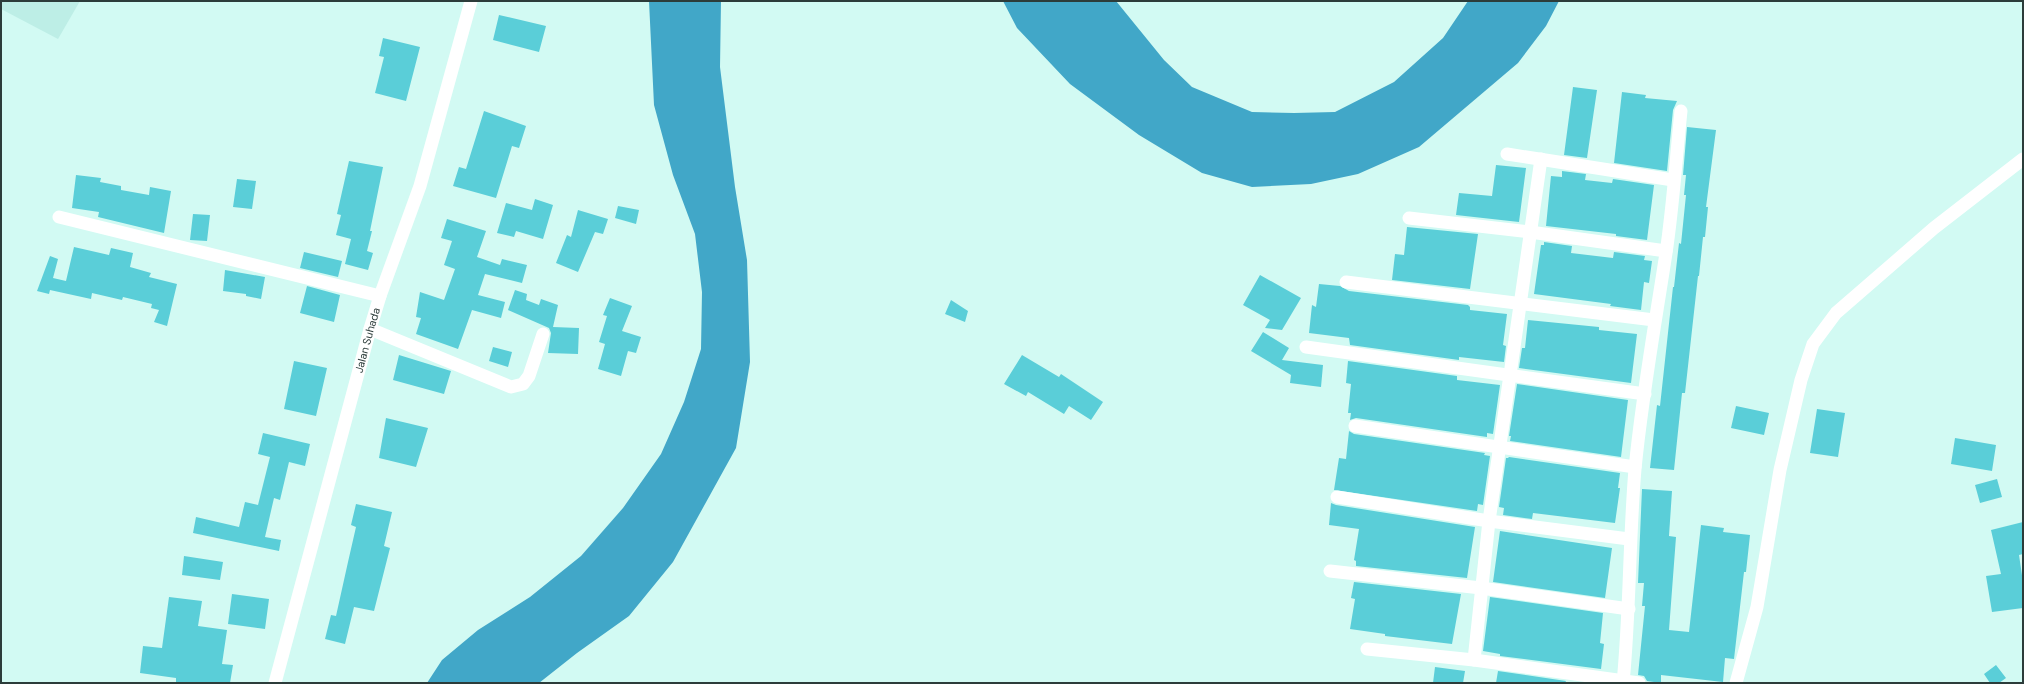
<svg xmlns="http://www.w3.org/2000/svg" width="2024" height="684" font-family="'DM Sans',sans-serif">
<style>
.built{fill:#bdeee6}
.water{fill:#41a7c8}
.building{fill:#5aced8}
.lines{fill:none;stroke-linecap:round;stroke-linejoin:round}
.minor{stroke:#fff;stroke-width:13}
.labels{text-anchor:middle;dominant-baseline:central;stroke-width:3;stroke-linejoin:round;paint-order:stroke}
.street-label{font-size:11px;fill:#2c3c3a;stroke:#d2faf3}
</style>
<rect width="100%" height="100%" fill="#d2faf3"/>
<path class="built" d="M1,1h79l-22,38 -57,-30z"/>
<path class="water" d="M649,1h72l-1,66 15,120 12,73 3,102 -14,86 -63,114 -44,54 -52,37 -38,30h-112l15,-23 36,-30 52,-33 51,-41 42,-48 38,-54 23,-52 17,-53 1,-57 -7,-58 -22,-59 -19,-70z
M1003,1h113l48,59 28,27 60,25 42,1 41,-1 59,-30 49,-44 25,-37h91l-13,25 -28,37 -99,84 -61,27 -47,10 -59,3 -50,-14 -63,-38 -69,-51 -53,-56z"/>
<path class="building" d="M499,15l47,11 -7,26 -46,-12z
M383,38l37,9 -14,54 -31,-8 9,-36 -5,-1z
M1573,87l24,3 -10,68 -23,-3z
M1622,92l24,3 -1,3 32,3 -4,9 -6,61 -53,-8z
M484,111l42,15 -7,22 -7,-2 -16,52 -43,-12 6,-19 7,2z
M1687,127l29,3 -10,77h2l-3,30h-2l-4,39h-1l-13,117h-3l-8,77 -24,-2 7,-63 3,1 13,-119h1l5,-44 2,1 5,-49h-2l2,-20h-3z
M349,161l34,6 -13,64h2l-5,20 6,2 -5,17 -23,-6 6,-25 -15,-4 5,-20 -4,-1z
M1496,165l30,3 -7,54 -63,-7 3,-22 33,3z
M1562,171l24,3 -1,6 27,3 1,-4 41,6 -7,55 -31,-4v-2l-70,-8 5,-50 11,1z
M76,175l25,3 -1,4 21,4v4l28,5 1,-8 21,4 -7,42 -66,-16 1,-5 -27,-4z
M237,179l19,2 -4,28 -19,-2z
M535,199l18,6 -10,34 -27,-8 -2,6 -17,-4 9,-30 26,7z
M618,206l21,4 -3,14 -21,-6z
M578,210l30,9 -5,15 -8,-2 -17,40 -22,-9 11,-28 4,2z
M193,214l17,1 -3,26 -17,-1z
M447,219l39,12 -9,26 23,8 2,-6 25,6 -5,18 -37,-9 -7,21 27,7 -4,16 -29,-8 -14,39 -42,-15 5,-16 -5,-1 4,-25 24,8 11,-31 -11,-4 8,-24 -11,-3z
M1407,227l71,7 -8,55 -78,-9 3,-26 9,1z
M1544,242l28,4 -1,7 42,5 1,-6 31,4 -1,4 8,1 -3,22 -5,-1 -3,28 -31,-4 1,-2 -77,-10 7,-49h3z
M74,247l35,8 2,-7 22,5 -3,14 21,6 -2,4 28,7 -10,42 -13,-4 5,-12 -8,-2 1,-4 -29,-7 -1,3 -30,-7 -1,6 -41,-9 -1,4 -12,-3 13,-35 8,3 -5,19 13,3z
M304,252l38,9 -4,16 -38,-9z
M225,270l40,7 -4,22 -15,-3v-2l-23,-3z
M1260,275l41,23 -19,32 -17,-2 5,-8 -27,-15z
M1319,284l21,2 9,5 119,14 2,2v3l37,4 -4,31 3,1 -2,16 -45,-5v3l-109,-15 -1,-7 -40,-5 3,-28 4,2z
M307,286l33,9 -6,27 -34,-9z
M515,290l12,4 -1,6 13,5 2,-6 17,6 -5,22 26,1 -1,26 -30,-1 3,-20 -2,-5 -41,-18z
M610,298l22,8 -10,25 19,6 -5,16 -8,-2 -7,25 -23,-7 7,-25 -6,-2 8,-26 -4,-1z
M951,300l17,11 -3,11 -20,-8z
M1528,320l71,7v3l38,4 -6,49 -112,-15 3,-20h3z
M1263,332l26,16 -7,12 41,5 -2,22 -31,-4 1,-8 -40,-24z
M493,347l19,5 -4,15 -19,-6z
M399,355l52,16 -7,23 -51,-14z
M1022,355l37,22 2,-3 42,28 -12,18 -22,-14 -5,8 -36,-22 -2,4 -22,-12z
M294,361l33,7 -11,48 -32,-7z
M1348,361l109,15v4l43,5 -7,49 -6,-1v4l-131,-19 -6,2 1,-7h-3l3,-29 -5,-1z
M1517,384l111,16 -7,57 -111,-16 1,-5h-2z
M1736,406l33,7 -5,22 -33,-7z
M1817,409l28,4 -7,44 -28,-4z
M386,418l42,10 -12,39 -37,-9z
M1349,431l5,3 131,19 -1,2 6,1 -7,49 -5,-1 -1,7 -143,-21 5,-32 7,1z
M263,433l47,11 -5,22 -16,-4 -9,38 -6,-2 -9,39 16,3 -2,11 -86,-18 3,-16 43,10 6,-25 13,3 12,-48 -12,-3z
M1955,438l41,7 -4,26 -41,-7z
M1509,457l111,16 -2,15h2l-5,35 -82,-10 -1,6 -29,-4 1,-7 -5,-1 7,-49h2z
M1997,479l5,18 -22,6 -5,-18z
M1642,489l30,2 -3,45 7,1 -7,93 20,2 12,-107 23,3 -1,4 27,3 -4,37h-2l-10,87 -9,-1 -2,24 -62,-7v8l-14,-2 -3,-5 -6,-1 7,-69h-3l2,-23h-6z
M1331,503l5,2 139,22 -8,51 -111,-12v-5l-2,-1 5,-31 -30,-4z
M356,504l36,8 -8,34 6,2 -16,63 -20,-4 -9,37 -20,-5 6,-24 5,1 12,-54 8,-35 -5,-2z
M2023,522v32l-4,1 4,27v26l-31,4 -6,-36 15,-2 -10,-44z
M1500,531l112,17 -7,50 -112,-16z
M184,556l39,6 -3,18 -38,-5z
M1354,582l107,12 -9,50 -67,-8v-2l-35,-5 5,-30 -4,-1z
M232,594l37,5 -4,30 -37,-5z
M169,597l33,4 -4,25 29,4 -5,34 11,1 -3,18h-54v-5l-36,-5 3,-27 19,2z
M1490,597l113,16 -3,30 4,1 -3,25 -101,-13v-2l-17,-3z
M1996,665l10,13 -7,5h-9l-6,-9z
M1435,667l30,4 -2,12h-30z
M1498,671l68,10 -1,2h-69z"/>
<g class="lines">
<g class="minor">
<path d="M1507,154l166,26"/>
<path d="M59,217l321,79"/>
<path d="M1409,218l121,14 136,19"/>
<path d="M1346,282l308,38"/>
<path d="M370,329l141,58 12,-3 6,-8 14,-42"/>
<path d="M1306,347l339,47"/>
<path d="M1355,426l280,41"/>
<path d="M1337,497l152,24 140,18"/>
<path d="M1330,571l151,17 148,21"/>
<path d="M1367,649l107,11 165,23"/>
<path d="M1474,660l15,-139 52,-362"/>
<path id="s1" d="M275,683l95,-354 10,-33 40,-110 51,-185"/>
<path d="M1623,683c7,-71 6,-143 12,-214 7,-73 20,-144 31,-216 7,-46 10,-95 15,-142"/>
<path d="M1736,683l21,-76 23,-137 21,-90 12,-36 23,-31 98,-85 89,-69"/>
</g>
</g>
<g class="labels">
<g class="street-label">
<text stroke="none"><textPath href="#s1" startOffset="355">Jalan Suhada</textPath></text>
</g>
</g>
<rect width="2024" height="684" fill="none" stroke="#2c3c3a" stroke-width="4"/>
</svg>
